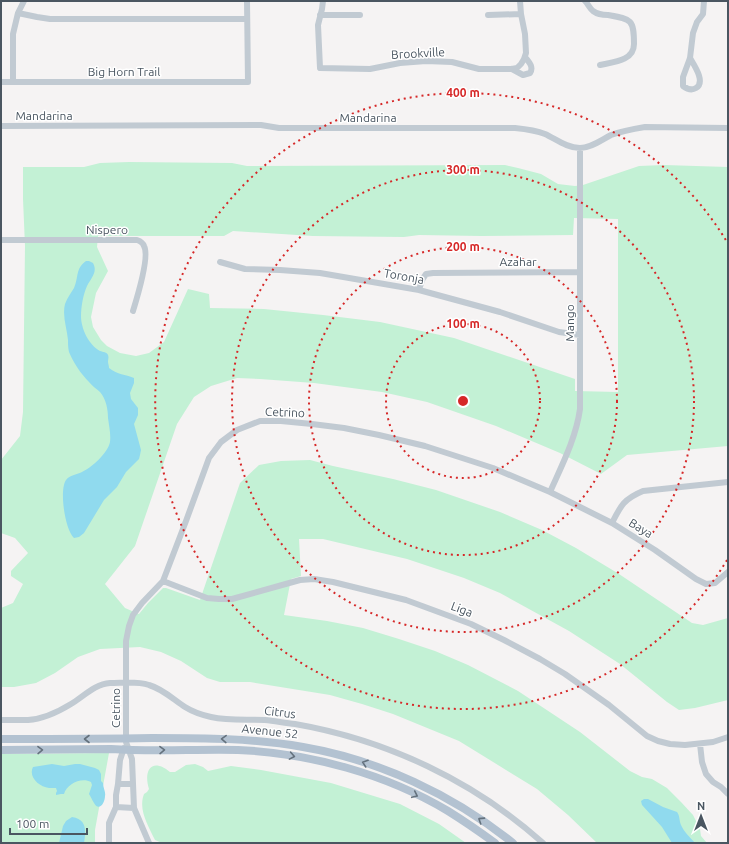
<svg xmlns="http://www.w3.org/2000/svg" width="729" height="844" font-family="Ubuntu,sans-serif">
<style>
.green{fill:#c3f1d5;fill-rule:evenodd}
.water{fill:#90daee}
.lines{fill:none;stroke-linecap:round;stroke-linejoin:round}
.minor{stroke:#c1cad2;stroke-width:6}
.major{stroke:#b3c2d1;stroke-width:8}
.oneway{stroke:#64717d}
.ring{fill:none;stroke:#d62828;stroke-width:2;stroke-dasharray:2 4}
.labels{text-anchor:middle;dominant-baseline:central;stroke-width:3;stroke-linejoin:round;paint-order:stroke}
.street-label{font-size:12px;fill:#4a5661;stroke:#fff}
.centre{fill:#d62828;stroke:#fff;stroke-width:2}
.ring-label{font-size:12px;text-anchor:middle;font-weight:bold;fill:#d62828;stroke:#fff;stroke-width:3;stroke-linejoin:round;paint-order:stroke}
</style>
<rect width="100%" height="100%" fill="#f5f3f3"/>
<path class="green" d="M129,162l103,1 15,3 258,-1 13,3 23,6 17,10 17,2 8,-1 56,-19 25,-1 64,2v279l-101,9 -26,19 -41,-21 -64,-27 -69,-24 -45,-10 -68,-9 -54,-4 -23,-1 -26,8 -17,11 -17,27 -42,122 -30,38 20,24 14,6 9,-11 15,-15h3l34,12 40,-117 19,-18 22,-4 29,-1 23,6 60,13 43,11 64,22 42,18 34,18 43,26 73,49 11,2 25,-7v82l-33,8 -16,2 -12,-8 -47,-38 -51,-33 -69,-38 -36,-15 -57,-19 -84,-20h-24l2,37 -10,3 -7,36 43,6 36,7 36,11 36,12 33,14 50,26 62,41 50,39 12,6 10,2 15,9 14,14 12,13 7,14 1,7 6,7h-110l-29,-28 -31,-26 -78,-48 -66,-27 -31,-10 -32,-9 -80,-13h-30l-13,-4 -26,-17 -20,-9 -21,-5 -40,2 -22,8 -23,16 -19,10 -22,4h-13v-79l12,-5 10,-19 -12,-8v-5l17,-18 -13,-15 -14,-5v-73l19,-24 3,-24 2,-166 -2,-47v-32h61l16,-4zM574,218l44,1v173l-43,-1v-12l-121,-41 -74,-16 -57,-7 -59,-6 -54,-1 -1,-14 -21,-5 -24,53 -15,11 -13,3 -16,-3 -13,-7 -6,-6 -8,-13 -2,-10 5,-24 12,-22 -11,-24 1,-11h126l9,-5 80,5 91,1 15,-2 62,1 92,-1z
M109,753l-14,77v13h-94v-89z
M195,764l8,3 5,4 23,-5 30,4 70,13 69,21 39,20 27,19h-304l-7,-3c-7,-15 -17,-30 -11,-46l3,-2 2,-3c-6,-19 3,-32 21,-17h5l11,-7z"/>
<path class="water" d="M86,261h3l4,2c5,9 -2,15 -6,23 -4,9 -6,21 -6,30 0,13 8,29 19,35 3,1 7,1 8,4 1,3 0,4 0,7 0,1 1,4 1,6 9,7 16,6 25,10v5l-4,10 1,6 7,9v7l-4,9 7,26 -1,5 -1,4 -13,13 -9,15 -13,13 -20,33 -5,4 -5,1c-9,-8 -15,-48 -8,-58 4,-5 10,-5 16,-8 9,-4 26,-19 28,-30 1,-8 -1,-16 -2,-24 0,-9 -2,-19 -8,-26 -3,-3 -8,-6 -11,-10 -8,-8 -16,-20 -20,-30 -1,-4 -1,-8 -1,-12 -1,-12 -6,-24 -3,-36 2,-6 6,-11 9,-16 5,-11 1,-19 12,-27z
M52,764l12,2 11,-2h5l15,4 4,2 2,4v7l2,2c0,5 3,9 2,13 0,7 -6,16 -11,7 -2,-3 -3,-6 -5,-9l3,-9 -1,-3c-10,-5 -24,2 -27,12h-3l-5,1v-2l1,-2 -1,-3c-2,0 -5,0 -7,0 -10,-1 -21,-11 -16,-21z
M644,799h4l15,8 14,5c3,4 2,8 4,13 3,7 9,12 14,18h-23l-10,-16 -20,-22 -1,-4z
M72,817c15,2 14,14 12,26h-25l4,-17 3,-5z"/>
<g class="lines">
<path class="minor" d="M323,1l-1,8 -4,16 2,43 50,1 30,-6 26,-2 26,1 27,7h33l5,-1 4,-4 3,-5 2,-6 -1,-19 -4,-20 -1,-13
M585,1c3,3 5,8 8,10 4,3 10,4 15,4 23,4 26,4 26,29 0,17 -21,18 -34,21
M18,13l19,4 13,2h197
M320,15h40
M488,15l33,-1
M690,58c4,7 16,24 6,30 -5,3 -9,1 -13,-2v-9l7,-19 3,-25 4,-11 6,-8 1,-13
M512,69l11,6 7,-2c4,-6 -1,-11 -5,-16
M13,81v-47l5,-21 6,-12
M1,82h247l-1,-81
M1,126l260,-1 18,3h236c10,1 20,2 30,6 11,5 22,14 35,14 11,0 21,-8 31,-13 11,-4 22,-6 34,-8l83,1
M1,240h136c3,1 6,3 7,6 6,10 -7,52 -11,65
M220,262l25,7 35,1 40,3 99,17 81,22 59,20 21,3
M419,290l3,-10 4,-6 7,-1 147,-1
M728,482l-85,9c-19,8 -22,14 -31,32l43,27 41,29 10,5 9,-1 13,-11
M550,492c12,-27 26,-54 30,-83 0,-5 0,-11 0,-16v-245
M163,581l44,17 12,1h13l68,-19 14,-1 19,3 73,18 65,24 33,16 36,19 25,15 44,31 38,31 11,5 12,3 15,1 28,-3 15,-5
M1,720c9,0 18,0 27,0 15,-1 30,-8 43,-16 12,-7 24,-20 39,-21 13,0 27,-2 39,2 14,4 25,15 36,22 8,5 17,8 26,10 18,4 36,2 54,3 10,1 20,3 30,4 92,16 179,57 248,119
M700,744l2,18 4,12 7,8 8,5 7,7
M118,784h15
M116,807l18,1
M109,843v-20l7,-16v-12l2,-11 2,-24 4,-12
M149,843l-15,-35 -2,-49 -6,-17v-101l3,-15 4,-11 9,-12 21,-22 23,-60 23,-63 12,-16 16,-12 23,-9h21l31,3 32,4 35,7 46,11 68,22 57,24 62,31"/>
<path class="major" d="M1,739c50,0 101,0 151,-1 51,0 101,0 151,9 76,13 150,48 210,96
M1,750l110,-1c42,3 84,0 127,1 72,3 148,24 210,61 16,10 32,21 47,32"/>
</g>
<defs><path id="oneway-chevron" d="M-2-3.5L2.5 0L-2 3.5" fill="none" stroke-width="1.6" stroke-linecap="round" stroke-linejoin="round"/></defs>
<g class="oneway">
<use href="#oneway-chevron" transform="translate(87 739) rotate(180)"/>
<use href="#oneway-chevron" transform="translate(224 739) rotate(-178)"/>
<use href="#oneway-chevron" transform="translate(40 750) rotate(-1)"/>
<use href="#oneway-chevron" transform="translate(162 750) rotate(-1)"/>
<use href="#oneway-chevron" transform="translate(292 756) rotate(10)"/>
<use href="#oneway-chevron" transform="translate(365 763) rotate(-161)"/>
<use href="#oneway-chevron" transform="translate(415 795) rotate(25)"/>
<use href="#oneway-chevron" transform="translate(481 820) rotate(-147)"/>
</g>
<g class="ring">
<circle cx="463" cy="401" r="77"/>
<circle cx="463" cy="401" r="154"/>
<circle cx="463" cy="401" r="231"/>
<path d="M727 560A308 308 0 1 1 727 242"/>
</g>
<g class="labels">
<g class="street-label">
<text transform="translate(418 53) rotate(-3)">Brookville</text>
<text x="124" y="71">Big Horn Trail</text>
<text x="44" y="115">Mandarina</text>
<text x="368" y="117">Mandarina</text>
<text x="107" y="229">Nispero</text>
<text x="518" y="261">Azahar</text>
<text transform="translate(404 276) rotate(10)">Toronja</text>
<text transform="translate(569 323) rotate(-90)">Mango</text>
<text transform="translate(285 412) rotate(2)">Cetrino</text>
<text transform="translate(641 528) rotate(32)">Baya</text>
<text transform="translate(462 609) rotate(21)">Liga</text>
<text transform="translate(115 708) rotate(-90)">Cetrino</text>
<text transform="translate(280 712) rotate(7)">Citrus</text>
<text transform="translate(270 731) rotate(6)">Avenue 52</text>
</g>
</g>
<circle cx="463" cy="401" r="6" class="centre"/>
<g class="ring-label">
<text x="463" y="97">400 m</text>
<text x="463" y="174">300 m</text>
<text x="463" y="251">200 m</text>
<text x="463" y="328">100 m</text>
</g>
<rect width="729" height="844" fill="none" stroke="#4a5661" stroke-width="4"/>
<g transform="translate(701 816)" stroke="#ffffff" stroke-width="3" paint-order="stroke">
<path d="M0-3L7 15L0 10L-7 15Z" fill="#4a5661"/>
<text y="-6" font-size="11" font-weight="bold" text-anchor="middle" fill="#4a5661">N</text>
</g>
<path d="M10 828v6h77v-6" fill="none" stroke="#4a5661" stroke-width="2"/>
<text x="16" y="828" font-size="12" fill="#4a5661" stroke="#ffffff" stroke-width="3" paint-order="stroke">100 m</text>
</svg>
